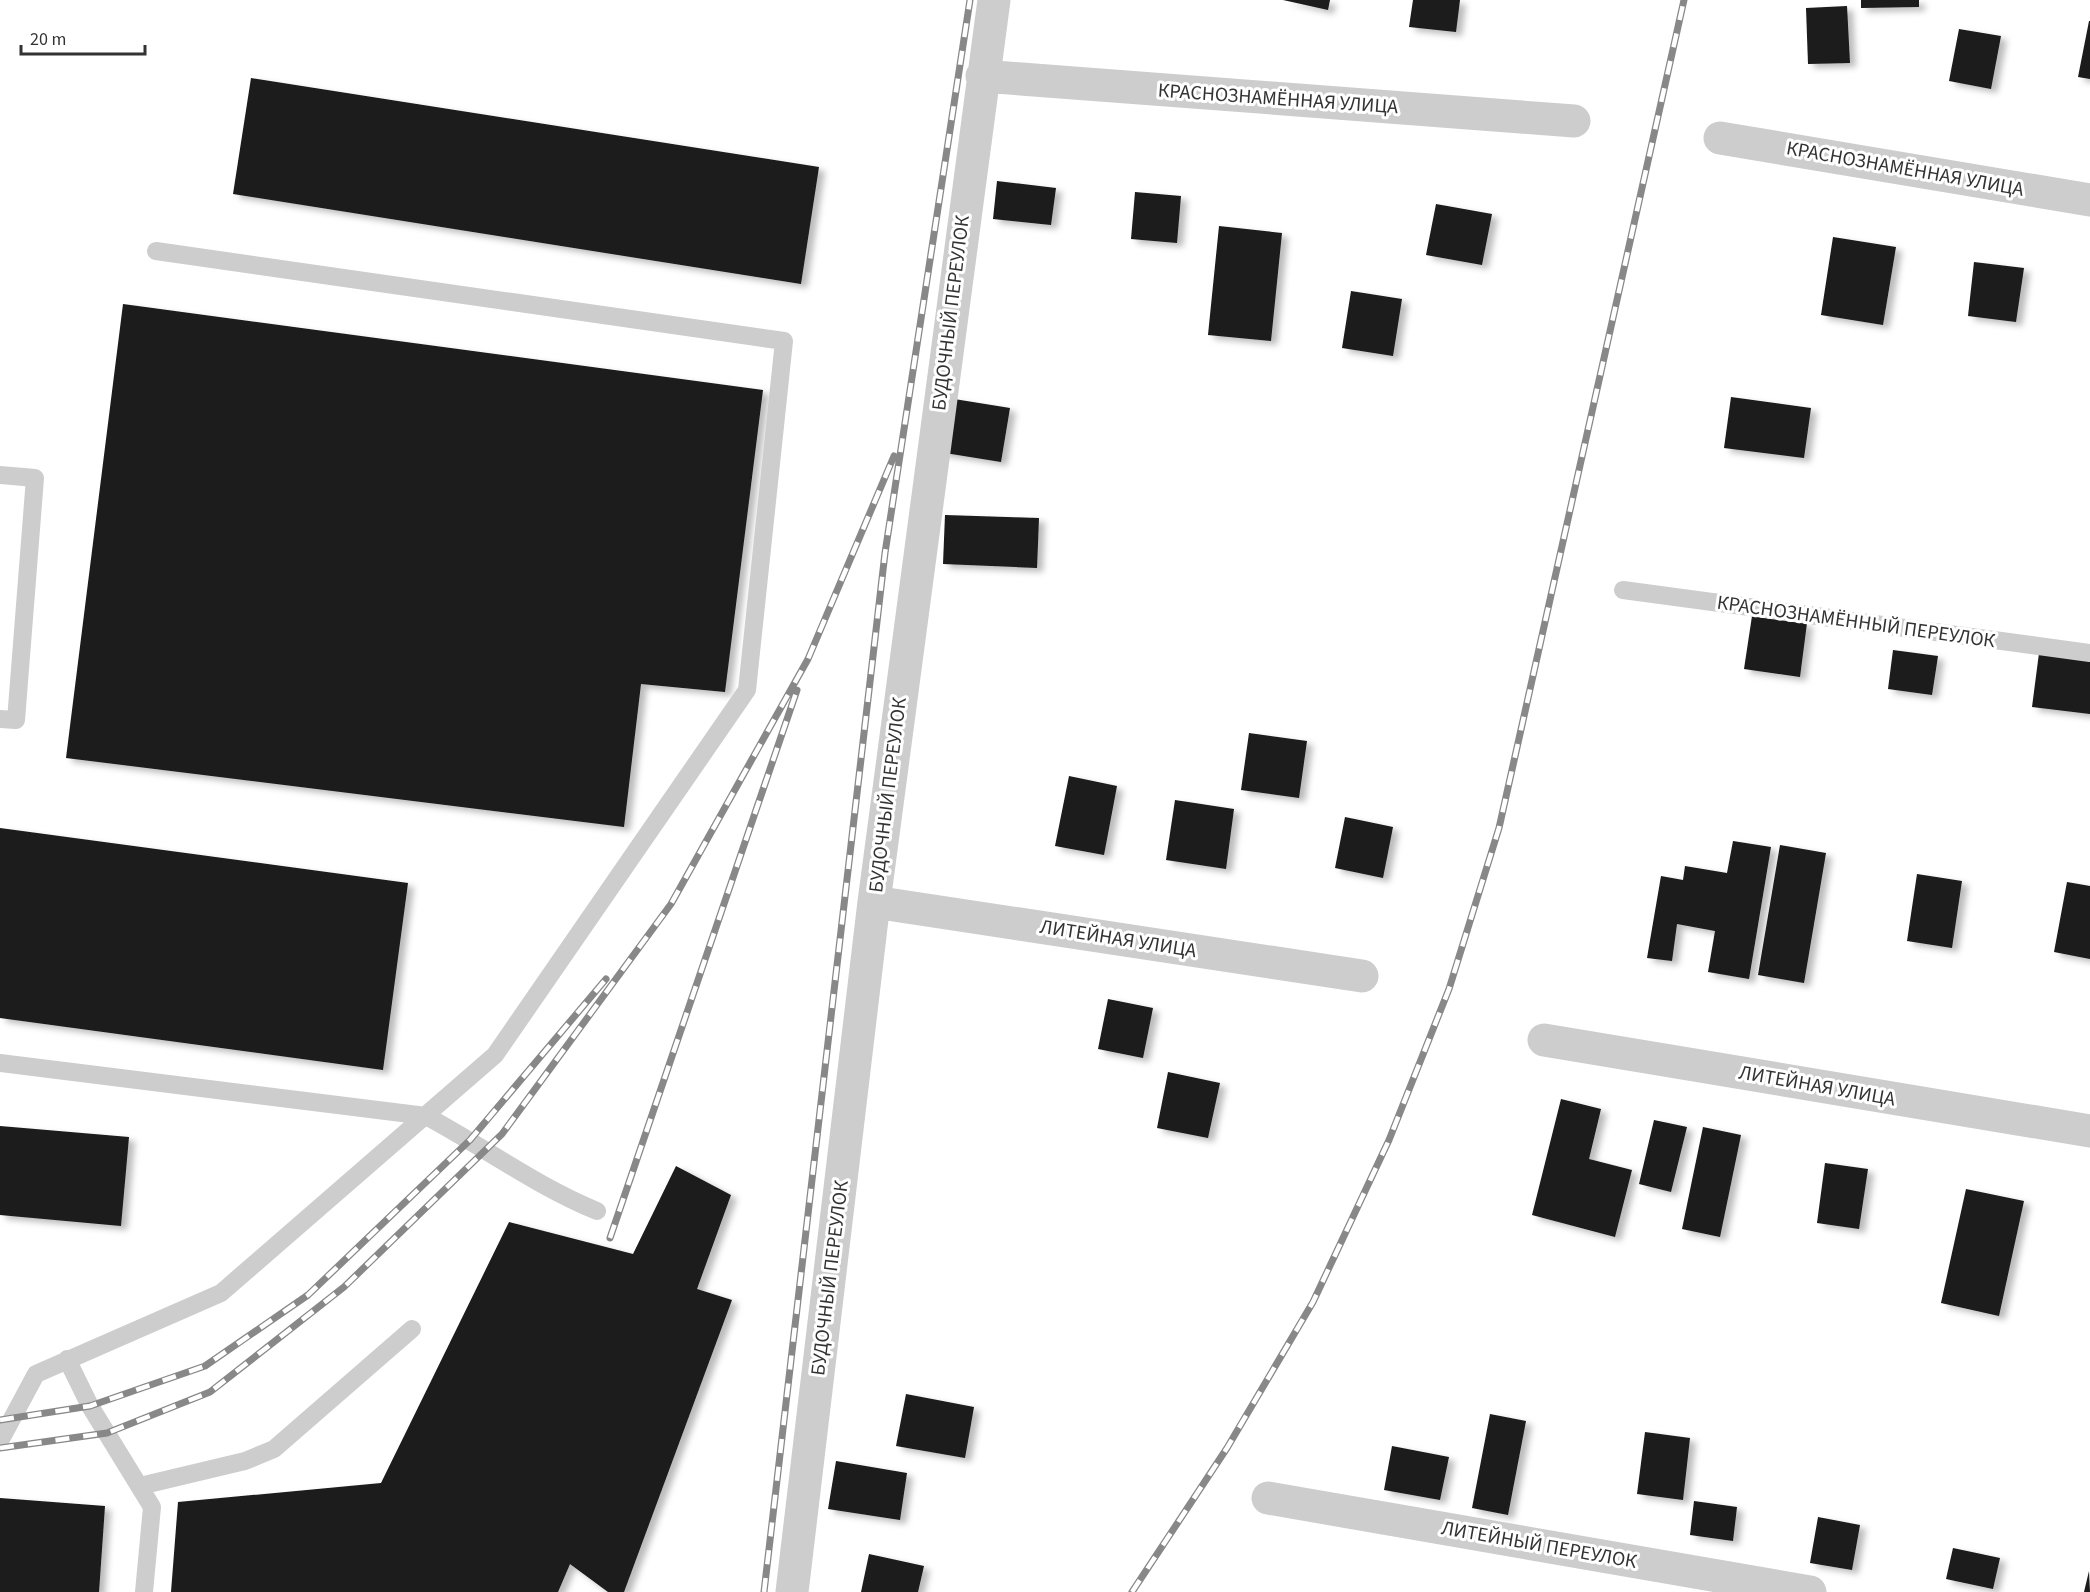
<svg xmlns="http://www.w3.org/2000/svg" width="2090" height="1592" font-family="'Source Sans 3',sans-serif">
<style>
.building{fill:#1a1a1a;filter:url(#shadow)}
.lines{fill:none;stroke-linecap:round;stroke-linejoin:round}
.service{stroke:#cdcdcd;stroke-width:18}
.minor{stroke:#cdcdcd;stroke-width:33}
.rail-casing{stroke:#888;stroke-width:7}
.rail{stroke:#fff;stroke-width:4.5;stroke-dasharray:14;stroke-linecap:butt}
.labels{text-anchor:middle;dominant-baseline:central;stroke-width:6;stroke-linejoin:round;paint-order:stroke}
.street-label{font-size:20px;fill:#333;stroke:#fff}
</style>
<defs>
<filter id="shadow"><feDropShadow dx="6" dy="4" stdDeviation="3" flood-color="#0004"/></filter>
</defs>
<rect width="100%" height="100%" fill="#fff"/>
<path class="building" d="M1283,0h47l-2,10z
M1413,0h47l-4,32 -47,-5z
M1861,0h58v7l-58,1z
M1847,6l3,57 -42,1 -2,-56z
M2089,21h1v58l-12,-2z
M1959,29l42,7 -10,53 -42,-8z
M251,78l568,89 -18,117 -568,-90z
M997,181l59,7 -5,37 -58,-6z
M1135,192l46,4 -4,47 -46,-4z
M1436,204l56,10 -10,51 -56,-10z
M1219,226l63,7 -11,108 -63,-6z
M1833,237l63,10 -13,78 -62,-10z
M1974,262l50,6 -8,54 -48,-6z
M1351,291l51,8 -9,57 -51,-8z
M123,304l640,86 -38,302 -84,-8 -17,143 -558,-69z
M1731,397l80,11 -7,50 -80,-10z
M948,398l62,10 -9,54 -62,-10z
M945,515l94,3 -2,50 -94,-4z
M1752,616l55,7 -7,54 -56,-8z
M1893,650l45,6 -6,39 -44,-6z
M2039,653l51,8v53l-58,-7z
M1249,733l58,8 -8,57 -58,-8z
M1069,776l48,10 -13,69 -49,-9z
M1175,800l59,9 -8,60 -60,-9z
M1345,817l48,10 -10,51 -48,-10z
M0,828l408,55 -25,187 -383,-52z
M1733,841l38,6 -22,132 -41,-7 7,-41 -38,-7 -5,37 -25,-3 14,-82 22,4 2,-14 42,7z
M1780,845l46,8 -22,130 -46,-8z
M1917,874l45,7 -10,67 -45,-7z
M2067,882l23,4v73l-36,-7z
M1108,999l45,9 -10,50 -45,-9z
M1168,1072l52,11 -12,55 -51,-10z
M1561,1099l40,10 -12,50 43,11 -17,67 -83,-22z
M1654,1120l33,7 -16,65 -32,-8z
M0,1126l129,11 -8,89 -121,-11z
M1703,1127l38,8 -21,102 -38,-8z
M1825,1163l43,6 -9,60 -42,-6z
M676,1166l55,29 -34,94 35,11 -108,292h-16l-38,-28 -12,28h-387l7,-90 203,-19 128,-261 124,32z
M1966,1189l58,12 -25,115 -58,-13z
M906,1394l68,13 -9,51 -69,-12z
M1490,1414l36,7 -18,94 -36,-7z
M1645,1432l45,6 -7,62 -46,-6z
M1392,1446l57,11 -9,43 -56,-10z
M836,1461l71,12 -7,47 -72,-11z
M0,1498l105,8 -6,86h-99z
M1694,1501l43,6 -4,34 -43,-6z
M1818,1517l42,8 -8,45 -42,-7z
M1953,1548l47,10 -7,31 -47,-10z
M869,1554l55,12 -6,26h-57z
M2089,1571l1,21h-6z"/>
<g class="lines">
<path class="service" d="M0,475l35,3 -19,242 -16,-1
M1623,590l467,63
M0,1063l426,53c58,31 110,70 171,95
M67,1359l23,47 62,101 -8,85
M0,1441l36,-67 185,-81 274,-238 252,-365 37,-349 -628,-90
M140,1486l105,-25 29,-12 138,-120"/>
<path class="minor" d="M982,76l592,45
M1720,138l370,62
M874,902l488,74
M1544,1040l546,91
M1268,1498l542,94
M792,1592l82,-690 120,-902"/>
<g class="rail-casing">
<path id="rail" d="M610,1238l187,-548
M0,1420l90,-14 115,-40 103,-71 162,-155 136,-161
M0,1448l107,-15 103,-41 134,-105 158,-153 169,-230 137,-245 86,-203
M764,1592l121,-1039 85,-553
M1132,1592l95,-144 86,-146 76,-162 60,-151 50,-161 185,-828"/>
</g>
<use href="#rail" class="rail"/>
</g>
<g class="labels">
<g class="street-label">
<text transform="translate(1278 99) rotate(4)">КРАСНОЗНАМЁННАЯ УЛИЦА</text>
<text transform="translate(1905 169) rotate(10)">КРАСНОЗНАМЁННАЯ УЛИЦА</text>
<text transform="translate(951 313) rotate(-83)">БУДОЧНЫЙ ПЕРЕУЛОК</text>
<text transform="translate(1856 622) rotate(8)">КРАСНОЗНАМЁННЫЙ ПЕРЕУЛОК</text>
<text transform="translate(888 795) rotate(-83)">БУДОЧНЫЙ ПЕРЕУЛОК</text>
<text transform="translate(1118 939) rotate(9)">ЛИТЕЙНАЯ УЛИЦА</text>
<text transform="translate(1817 1086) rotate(10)">ЛИТЕЙНАЯ УЛИЦА</text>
<text transform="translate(830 1278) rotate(-83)">БУДОЧНЫЙ ПЕРЕУЛОК</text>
<text transform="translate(1539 1545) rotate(10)">ЛИТЕЙНЫЙ ПЕРЕУЛОК</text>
</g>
</g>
<path d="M21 45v9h124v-9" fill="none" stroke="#333333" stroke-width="3"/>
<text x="30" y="45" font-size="18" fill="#333333" stroke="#ffffff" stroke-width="4.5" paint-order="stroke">20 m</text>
</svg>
